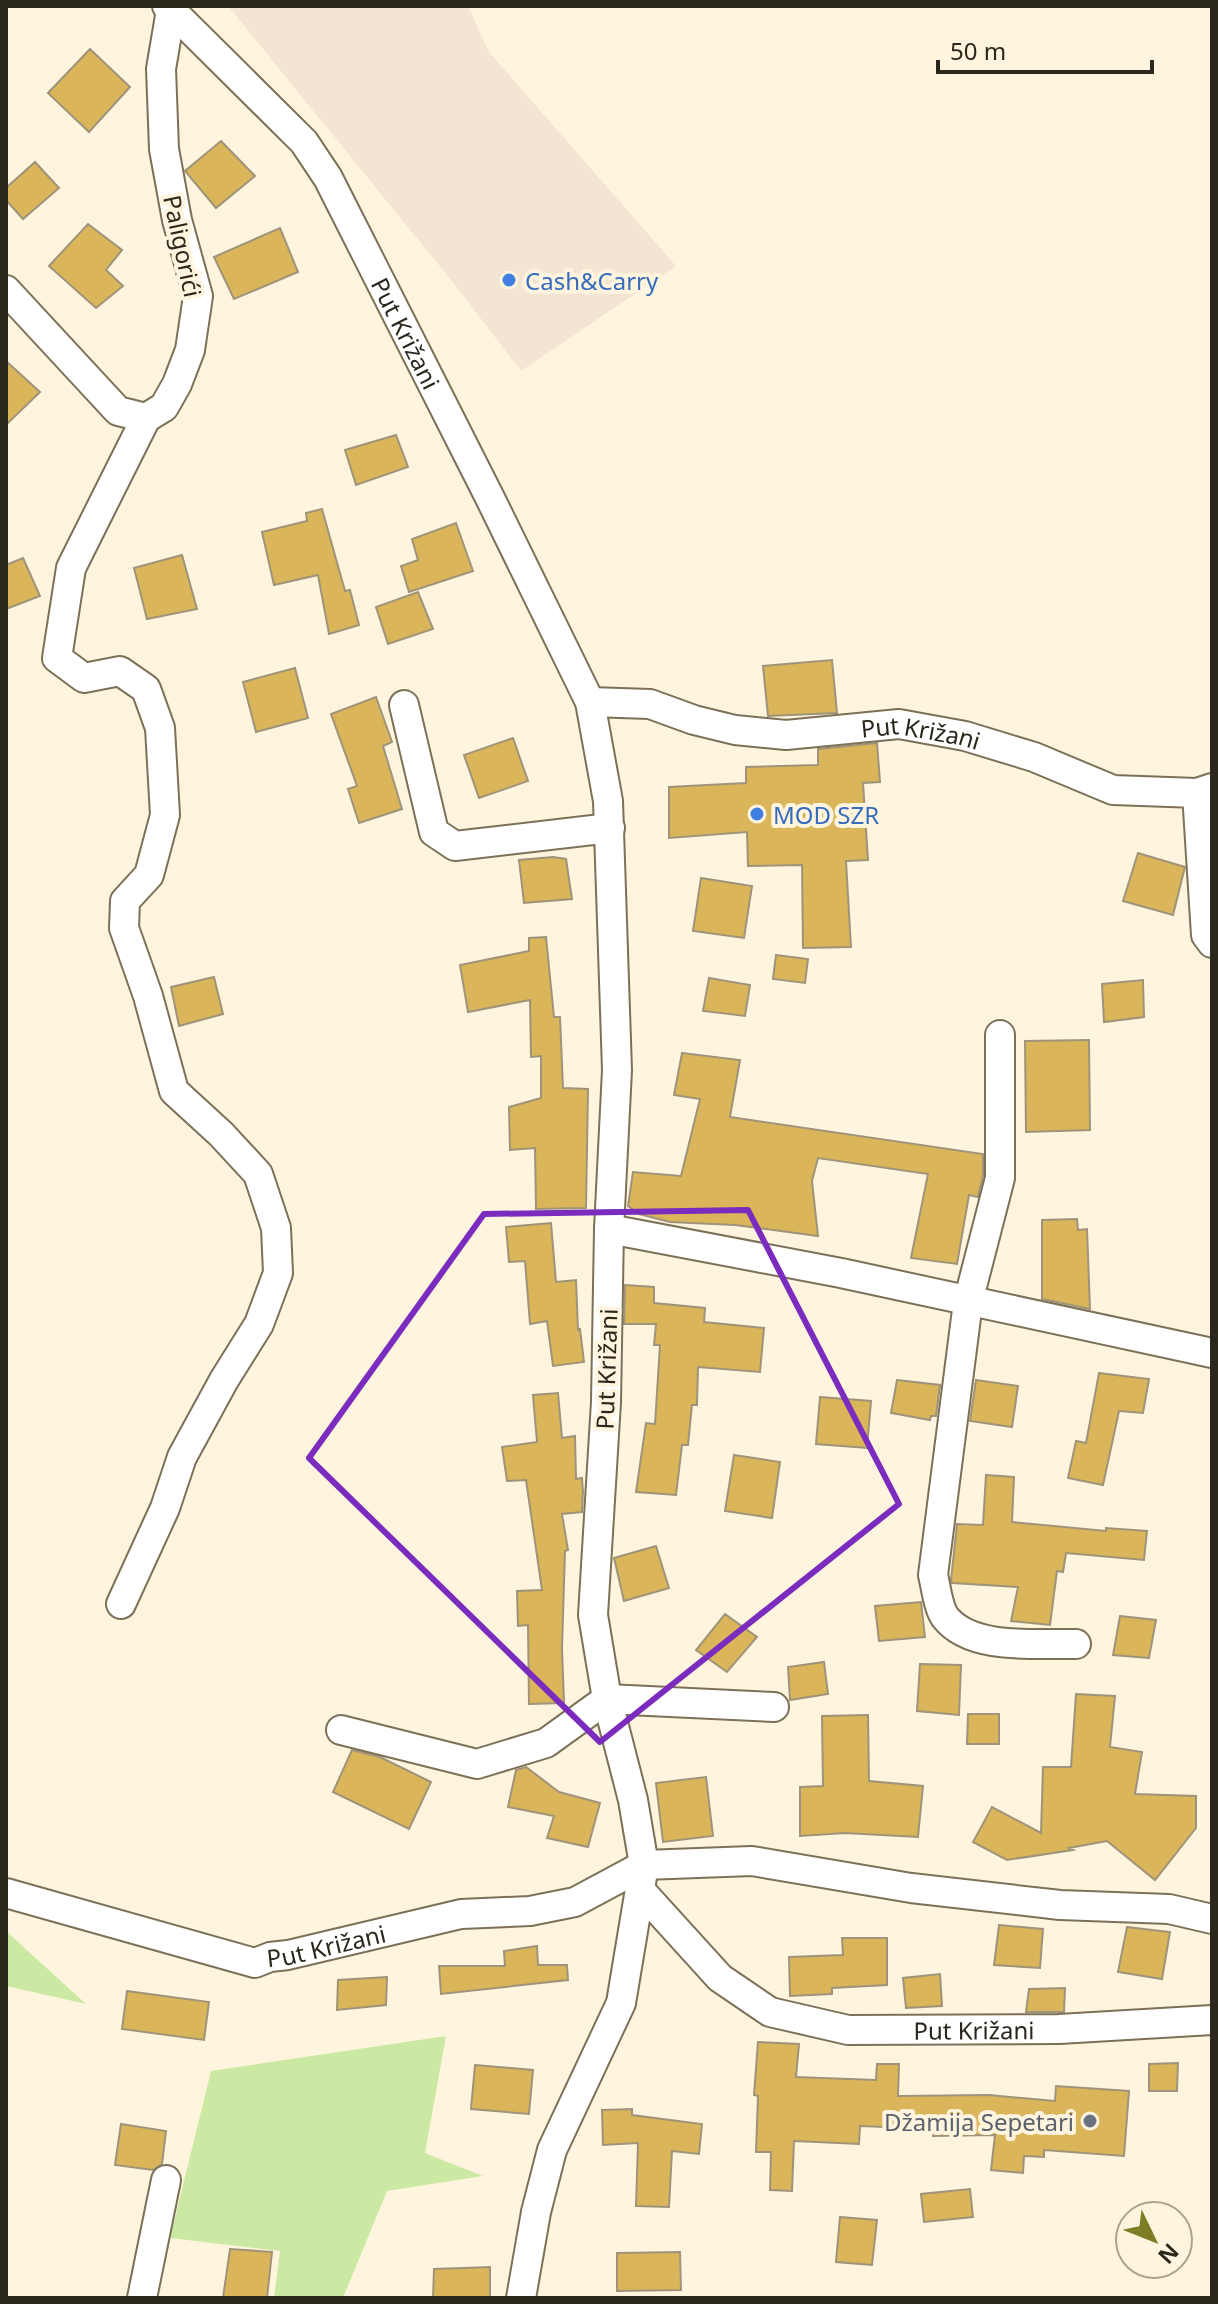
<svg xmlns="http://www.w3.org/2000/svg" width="1218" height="2304" font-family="'Noto Sans',sans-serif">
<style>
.industrial{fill:#f4e5d2}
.green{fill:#cce9a4}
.building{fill:#dbb559;stroke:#9f9479;stroke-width:2}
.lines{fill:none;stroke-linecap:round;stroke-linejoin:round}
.minor-casing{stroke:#7c7057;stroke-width:32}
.minor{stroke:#fff;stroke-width:28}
.marked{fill:none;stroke:#7b2cbf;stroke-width:6;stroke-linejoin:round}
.shop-dot{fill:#3f7fe0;stroke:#fff5de;stroke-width:3}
.worship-dot{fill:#6b7280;stroke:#fff5de;stroke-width:3}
.labels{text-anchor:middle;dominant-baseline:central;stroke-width:8;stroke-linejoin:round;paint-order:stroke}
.street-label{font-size:24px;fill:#2b271c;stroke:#fff5de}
.shop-label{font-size:24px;fill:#366cbe;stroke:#fff5de;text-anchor:start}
.worship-label{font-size:24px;fill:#5b616d;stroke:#fff5de;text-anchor:end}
</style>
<rect width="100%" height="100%" fill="#fff5de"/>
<path class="industrial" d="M228,6h240l21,46 187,214 -155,105 -62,-81z"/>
<path class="green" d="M6,1931l80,73 -80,-18z
M446,2036l-21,117 58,23 -96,15 -44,107h-69l6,-47 -110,-13 41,-167z"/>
<path class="building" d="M90,49l40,38 -41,45 -41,-39z
M221,141l34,35 -39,32 -31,-37z
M35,162l24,26 -36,31 -17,-19v-12z
M88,224l34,26 -16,20 17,16 -27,22 -47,-42z
M280,228l18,44 -64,27 -20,-42z
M6,361l34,31 -34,33z
M396,435l12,32 -52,18 -11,-35z
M322,509l23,82 5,-1 9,35 -30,9 -11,-59 -44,10 -12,-53 45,-11 -1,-8z
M456,523l17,48 -64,21 -8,-26 17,-6 -6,-21z
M182,555l15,54 -50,10 -13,-51z
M23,558l17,38 -34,13v-44z
M418,592l15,37 -45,15 -12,-37z
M832,660l5,53 -69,3 -5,-50z
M295,668l13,50 -52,14 -13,-50z
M376,697l16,45 -9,4 19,63 -43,14 -11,-34 9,-3 -26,-72z
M513,738l15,43 -49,17 -15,-43z
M877,743l3,39 -17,1 5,77 -22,1 5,86 -48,1 -1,-83 -54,1 -1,-34 -78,6v-51l77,-4v-16l72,-2v-16z
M1138,853l47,14 -12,48 -50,-14z
M553,857l13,2 6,40 -48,4 -5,-43z
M701,878l51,8 -8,52 -51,-7z
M546,937l8,80h6l3,71 25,1 -2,119 -50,1 -1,-61 -25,2 -1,-43 32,-9v-42l-10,1 -1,-57 -62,12 -8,-47 69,-14v-13z
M776,955l32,4 -3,24 -32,-4z
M214,977l9,37 -44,12 -8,-39z
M709,978l41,7 -5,31 -42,-5z
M1143,980l1,37 -40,5 -2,-38z
M1089,1040l1,90 -64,2 -1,-91z
M682,1053l58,7 -10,57 253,37v22l-5,21 -9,-2 -12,69 -46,-6 17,-84 -110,-16 -6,23 6,55 -83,-11 -65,-3 -31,-8 -11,-8 5,-34 48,4 19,-77 -26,-4z
M1077,1219l1,11 9,-1 3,80 -48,-10v-79z
M551,1223l5,59 20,-2 2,50 2,-1 4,33 -31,4 -6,-45 -17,3 -5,-63 -16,1 -3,-35z
M625,1285l29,2v16l51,5 -1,14 60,6 -4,44 -62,-5 -1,38h-5l-4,40h-6l-6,50 -40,-3 10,-69 9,1 5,-79h-6l2,-21h-32z
M1099,1373l50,6 -6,34 -24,-2 -16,74 -35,-7 8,-37 10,2z
M897,1380l43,5 -4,31h-5l-1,4 -39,-7z
M976,1380l42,6 -6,41 -42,-6z
M558,1393l4,45 13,-2 1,43 6,-1 1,14 -1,20 -20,2 6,36 -3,1 -3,97 2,55 -35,1 -1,-79 -10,1 -1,-35 25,-1 -16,-110 -19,1 -5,-34 35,-5 -4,-47z
M820,1397l51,4 -4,47 -51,-4z
M734,1455l46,7 -8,56 -47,-7z
M986,1475l28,2 -2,45 94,9v-3l41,3 -3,29 -78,-7 -3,19 -6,-1 -7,54 -39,-4 7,-34 -66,-4 -1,-3 6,-56 26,1z
M656,1546l13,42 -45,13 -10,-43z
M921,1602l4,35 -46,4 -4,-35z
M725,1614l32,23 -30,35 -31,-22z
M1120,1616l36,4 -7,38 -36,-3z
M824,1662l4,32 -38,6 -2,-33z
M920,1664l41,1 -2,50 -42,-4z
M1076,1694l39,2 -5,51 32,5 -7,42 61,2v32l-41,52 -48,-39 -38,7 4,2 -66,10 -34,-18 19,-35 49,26 2,-66h28z
M968,1714h31v30h-32z
M868,1715l1,66 54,5 -5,51 -73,-4 -45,3v-49l23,-1 -1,-70z
M352,1750l28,7 51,25 -22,47 -76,-37z
M526,1767l33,25 41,11 -12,44 -41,-9 7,-22 -46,-9 8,-37z
M706,1777l7,59 -50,6 -7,-59z
M999,1925l44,4 -3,39 -46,-3z
M1127,1927l43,5 -8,47 -44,-7z
M842,1938h45v47l-55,3v6l-42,2 -1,-39 54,-2z
M537,1946l1,19h29l1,15 -127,14 -2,-28h66l-1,-15z
M940,1974l2,32 -36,2 -3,-30z
M387,1977l-1,28 -49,5 1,-30z
M1065,1988l-1,24h-38l3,-23z
M127,1991l82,11 -5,38 -82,-11z
M758,2042l41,2 -3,33 80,3 1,-16h22l-1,32 91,-1 66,6 1,-15 73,5 -5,65 -80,-6v7l-20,-1 -1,17 -32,-3 4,-35 -62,1v-7l-73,-3 -1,18 -65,-3 -2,50 -22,-1 1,-38h-15l2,-56 -4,-1z
M1178,2063l-1,28h-28v-27z
M475,2065l58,5 -4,44 -58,-5z
M632,2109v6l70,9 -3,30 -27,-3 -3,56 -33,-1 2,-63 -35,2 -1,-35z
M121,2124l45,7 -4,33 -9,6 -38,-5z
M970,2189l3,28 -49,5 -3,-28z
M840,2217l37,3 -5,45 -36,-3z
M230,2249l42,3 -5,46h-44z
M680,2252l1,38 -64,1v-38z
M490,2267v31h-57l1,-29z"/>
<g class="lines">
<g class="minor-casing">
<g id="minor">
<path id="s1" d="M167,6l137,136 24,36 162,320 100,204 18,99 9,269 -8,159 -3,173 -13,213 14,84 26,101 11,65 -23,138 -69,147 -16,62 -15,86"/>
<path d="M6,290l112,121 28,7 18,-11 13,-23 13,-34 8,-54 -21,-76 -13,-71 -3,-80 10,-59"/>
<path id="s2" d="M590,702l60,2 44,16 41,10 51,5 113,-11 66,12 69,21 79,33 84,3 15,-5"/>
<path d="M404,705l30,127 21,14 155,-18"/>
<path d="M1197,793l9,142 6,8"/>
<path d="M1000,1035v143l-32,124 -35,273c3,12 5,32 12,42 26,34 93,26 131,27"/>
<path d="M609,1229l232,44 371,80"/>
<path d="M121,1604l44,-96 17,-51 42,-77 35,-56 19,-51 -2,-45 -18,-54 -37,-40 -47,-43 -26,-95 -24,-68 1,-27 24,-26 16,-60 -5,-87 -14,-39 -26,-18 -36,7 -27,-20 14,-90 75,-150"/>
<path d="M341,1730l136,34 69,-21 61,-44 167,8"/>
<path id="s3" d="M641,1891l79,87 50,34 78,18 211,-1 153,-9"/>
<path id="s4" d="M6,1893l249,70 15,-6 18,-2 173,-41 69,-3 45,-9 69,-37 108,-4 159,27 149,17 109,4 43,10"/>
<path d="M142,2298l24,-118"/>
</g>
</g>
<use href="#minor" class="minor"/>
</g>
<path class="marked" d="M748,1210l151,294 -299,238 -291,-284 175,-244z"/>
<g class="shop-dot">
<circle cx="509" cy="280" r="8"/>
<circle cx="757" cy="814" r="8"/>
</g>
<circle class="worship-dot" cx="1090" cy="2121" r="8"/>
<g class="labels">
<g class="street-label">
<text transform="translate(183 246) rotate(78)">Paligorići</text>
<text stroke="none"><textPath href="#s1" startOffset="410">Put Križani</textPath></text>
<text stroke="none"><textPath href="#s2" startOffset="336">Put Križani</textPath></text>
<text transform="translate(606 1369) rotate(-88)">Put Križani</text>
<text stroke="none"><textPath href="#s4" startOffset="332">Put Križani</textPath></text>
<text stroke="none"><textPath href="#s3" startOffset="384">Put Križani</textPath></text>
</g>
<g class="shop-label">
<text x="525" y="280">Cash&amp;Carry</text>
<text x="773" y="814">MOD SZR</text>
</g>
<g class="worship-label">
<text x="1074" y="2121">Džamija Sepetari</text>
</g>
</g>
<rect width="1218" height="2304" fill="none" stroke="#2b271c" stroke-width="16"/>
<g transform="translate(1154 2240) rotate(133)"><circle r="38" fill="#fff5de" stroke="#aaa390" stroke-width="2"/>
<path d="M0-6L14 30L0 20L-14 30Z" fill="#7e7d26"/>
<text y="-12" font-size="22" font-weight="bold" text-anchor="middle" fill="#2b271c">N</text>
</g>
<path d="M938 60v12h214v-12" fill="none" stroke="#2b271c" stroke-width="4"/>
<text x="950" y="60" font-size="24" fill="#2b271c" stroke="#fff5de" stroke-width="6" paint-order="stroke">50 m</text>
</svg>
